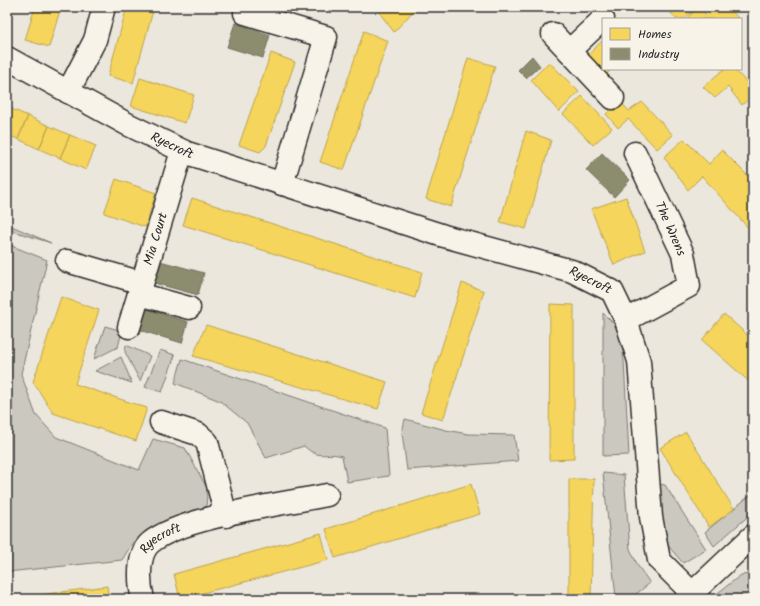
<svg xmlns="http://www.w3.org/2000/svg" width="760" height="606" font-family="Kalam,sans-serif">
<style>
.green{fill:#cbc8bf;stroke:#7b7a75}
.homes{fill:#f6d55c;stroke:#b9a24d}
.industry{fill:#8c8c6e;stroke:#6f6f5a}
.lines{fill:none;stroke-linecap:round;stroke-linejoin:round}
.minor-casing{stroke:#2b2b2b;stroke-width:25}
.minor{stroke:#f7f3e8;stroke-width:22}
.labels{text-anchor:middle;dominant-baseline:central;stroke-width:4;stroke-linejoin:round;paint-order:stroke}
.street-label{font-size:13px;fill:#2b2b2b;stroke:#f7f3e8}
</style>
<rect width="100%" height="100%" fill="#ebe7dd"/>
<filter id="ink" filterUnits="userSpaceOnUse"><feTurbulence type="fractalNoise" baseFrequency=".025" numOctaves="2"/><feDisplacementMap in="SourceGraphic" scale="8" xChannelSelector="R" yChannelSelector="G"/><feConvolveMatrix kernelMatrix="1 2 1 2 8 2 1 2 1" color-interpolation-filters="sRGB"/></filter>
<g filter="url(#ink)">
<path class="green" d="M7,224l44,19 -44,-14z
M7,244l40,16 -26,114 15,41 20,22 83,33 14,-31 32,9 22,40 -1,25 -48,13 -25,16 -11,18 -115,12z
M603,313l17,17 4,31 5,94 -26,1z
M105,326l17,5 -4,16 -24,12z
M126,345l24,11 -10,25 -15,-29z
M160,350l15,5 -13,37 -17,-5z
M121,357l11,26 -37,-12z
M182,359l203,69 4,48 -42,6 -5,-26c-17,-5 -22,5 -38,-10l-38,12 -19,-35 -27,-22 -45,-18z
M405,419l41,11 22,4 46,1 4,26 -111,9 -5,-37z
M603,473l21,2 6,74 8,17 12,17 -19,15h-15z
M654,483l11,2 41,64 -23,14 -14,-16z
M753,493v19l-39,34 -9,-14z
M753,574v25h-43l31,-24z"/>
<path class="homes" d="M35,7h26l-12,40 -24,-7z
M127,7h27l-21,76 -25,-7z
M382,7h35l-23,25 -16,-21z
M666,7h31l-13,12h-8z
M697,7l10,8 9,-8h12l11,12h-52z
M364,31l24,10 -44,129 -24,-8z
M603,40v29h9l-12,12 -18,-20z
M271,53l24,9 -29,84 -6,6 -21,-7z
M468,58l27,8 -44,141 -25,-8z
M549,62l30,30 -20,20 -28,-32z
M724,69h10l19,20v6l-11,10 -14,-18 -13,11 -12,-11z
M140,78l54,17 -9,28 -54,-17z
M582,96l30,32 -19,17 -30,-31z
M620,101l9,10 13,-9 31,33 -16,14 -29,-30 -10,9 -12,-14z
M7,107l21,9 -10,23 -11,-4z
M28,116l21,10 -10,23 -21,-10z
M49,126l21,9 -10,23 -21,-9z
M526,131l25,9 -25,89 -26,-7z
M70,135l26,11 -10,24 -26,-12z
M684,139l25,25 13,-14 31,31v46l-3,3 -48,-54 -14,14 -24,-33z
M116,179l40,14 -11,34 -41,-14z
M626,197l19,54 -31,14 -23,-56z
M192,198l230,74 -7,26 -232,-73z
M462,283l22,8 -41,129 -22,-7z
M61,297l38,13 -24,74 72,24 -11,33 -83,-28 -20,-31z
M550,304l24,1v154l-25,1z
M724,314l29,26v45l-51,-45z
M206,325l181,57 -9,27 -185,-53z
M686,432l48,77 -25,18 -49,-79z
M569,479h25l-3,119h-22z
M471,484l9,30 -145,44 -9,-29z
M321,533l7,27 -148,39 -6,-25z
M107,586l2,13h-100z"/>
<path class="industry" d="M235,23l35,12 -7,23 -36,-11z
M532,56l8,10 -14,12 -8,-8z
M602,153l28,27 -16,17 -28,-27z
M160,261l44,12 -6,22 -44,-12z
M146,309l42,13 -6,21 -43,-13z"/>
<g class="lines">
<g class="minor-casing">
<g id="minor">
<path d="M245,13l81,24 -44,147"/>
<path d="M553,34l60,64"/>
<path d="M569,51l34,-32"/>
<path id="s1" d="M7,58l120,66 60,29 257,83 128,35 40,20 14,29 13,41 12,156 8,43 34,34"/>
<path d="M68,92l27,-52 9,-33"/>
<path d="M67,261l75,22"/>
<path d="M139,294l50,14"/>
<path d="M626,320l63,-34 -6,-32 -48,-101"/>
<path id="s2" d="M129,327l53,-176"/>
<path d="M161,422l37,12 9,8 19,74"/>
<path id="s3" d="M143,599c-4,-15 -6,-45 7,-56 30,-26 134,-39 177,-48"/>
<path d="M686,599l67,-63"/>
</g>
</g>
<use href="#minor" class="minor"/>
</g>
</g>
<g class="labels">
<g class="street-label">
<text stroke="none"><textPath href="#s1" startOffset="187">Ryecroft</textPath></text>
<text transform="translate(670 229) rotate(66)">The Wrens</text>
<text stroke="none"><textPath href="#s2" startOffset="92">Mia Court</textPath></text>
<text stroke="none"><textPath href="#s1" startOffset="627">Ryecroft</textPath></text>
<text stroke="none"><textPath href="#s3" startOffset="70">Ryecroft</textPath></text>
</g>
</g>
<rect width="760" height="606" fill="none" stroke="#f7f3e8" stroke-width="24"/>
<rect x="12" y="12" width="736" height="582" fill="none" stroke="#2b2b2b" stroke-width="1.5" filter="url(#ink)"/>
<rect x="602" y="18" width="140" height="52" fill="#f7f3e8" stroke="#a5a39c"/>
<rect x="610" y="28" width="20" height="12" fill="#f6d55c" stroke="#a5a39c"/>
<text x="638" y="38" font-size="12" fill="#2b2b2b">Homes</text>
<rect x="610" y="48" width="20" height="12" fill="#8c8c6e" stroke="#a5a39c"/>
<text x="638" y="58" font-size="12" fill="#2b2b2b">Industry</text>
</svg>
